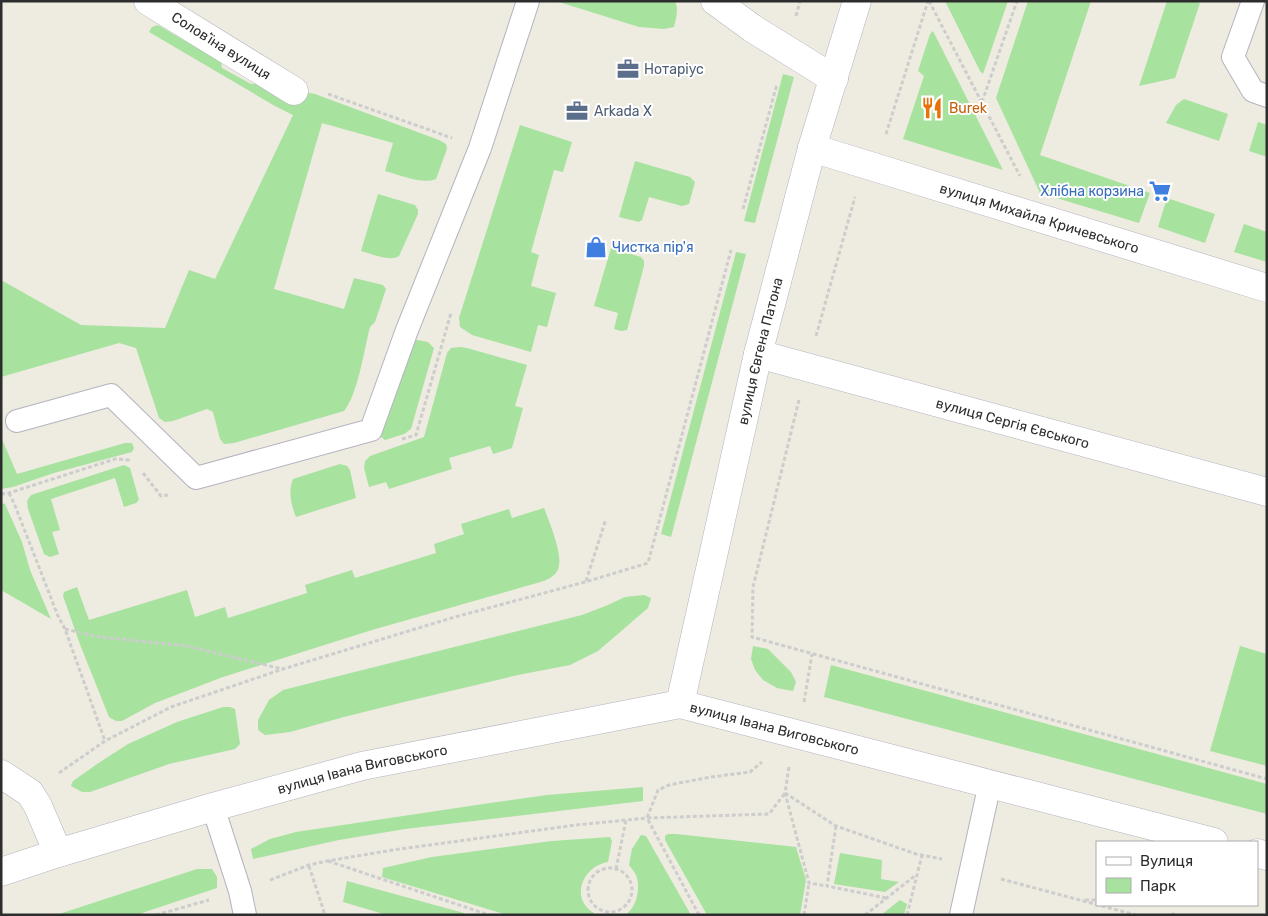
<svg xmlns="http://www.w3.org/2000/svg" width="1268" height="916" font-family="Rubik,sans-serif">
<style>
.green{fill:#a7e29f}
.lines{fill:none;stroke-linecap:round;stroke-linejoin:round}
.lane-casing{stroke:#b4b3c0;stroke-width:24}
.street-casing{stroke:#b4b3c0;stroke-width:29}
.secondary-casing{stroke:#b4b3c0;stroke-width:29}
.path{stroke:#cdcdcd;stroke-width:3;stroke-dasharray:4 2.5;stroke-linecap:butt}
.lane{stroke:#fff;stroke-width:22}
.street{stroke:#fff;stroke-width:28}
.secondary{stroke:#fff;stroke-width:28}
.labels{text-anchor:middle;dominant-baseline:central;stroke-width:4;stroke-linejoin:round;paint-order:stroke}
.street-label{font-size:14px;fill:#2d2d2d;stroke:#fff}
.service-label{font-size:14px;fill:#4e5e75;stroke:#fff;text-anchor:start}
.food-label{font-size:14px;fill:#c56008;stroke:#fff;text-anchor:start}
.shop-label{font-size:14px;fill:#366cbe;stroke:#fff;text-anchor:end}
</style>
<rect width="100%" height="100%" fill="#eeebe0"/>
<path class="green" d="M675,1c4,9 1,17 -1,26l-10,2 -25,-2 -80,-25z
M945,1h63l-25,73 -3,-3z
M1028,1h63l-51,154 110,38 -11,30 -99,-30 -44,-95z
M1167,1h27l6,2 -25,75 -36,8z
M158,25l63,37 1,6 29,16 8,-1 56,11 124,46 7,4 1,5 -11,30c-14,6 -36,-4 -51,-8l8,-28 -71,-20 -48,166 70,20 10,-31 29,7 3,4 -11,33 -5,5c-6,23 -12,67 -26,84l-110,32 -10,1 -4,-5 -7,-27 -6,-3 -34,12 -8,1 -6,-4 -23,-70 -17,-5 -118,34v-97l80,45 84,3 24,-58 26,9 78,-164 -18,-9 -126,-74 3,-5z
M933,31l70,139 -100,-31 21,-63 -6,-5 12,-37z
M783,74l11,3 -39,146 -11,-2z
M1184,99l44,15 -9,27 -53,-18 10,-18z
M1258,122l9,3v32l-18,-6z
M520,125l52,17 -9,30 -9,-2 -23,82 8,3 -8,31 25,7 -9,34 -9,-2 -7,27 -59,-17 -12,-8 -1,-9z
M635,161l55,16 5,5 -6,22 -7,2 -33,-9 -7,23 -3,2 -20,-5z
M378,194l37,11 3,5v4l-19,42c-10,6 -27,-2 -38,-5z
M1167,198l48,16 -10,29 -47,-16z
M1244,224l23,8v30l-33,-10z
M611,248l30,9 3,4v5l-17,64 -6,1 -7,-2 4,-16 -24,-7z
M736,252l10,2 -75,283 -10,-3z
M412,339l16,3 6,6 -23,81 -7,5 -19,6 -5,-4z
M460,347l7,1 60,17 -12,41 8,2 -11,40 -19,6 -3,-8 -41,12 3,11 -63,20 -3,-7 -17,5 -5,-19 1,-7 5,-5 54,-19 23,-84 4,-5z
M1,437l16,37 108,-31h7l2,5 -2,4 -78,21 -41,14 -12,2z
M340,464l7,2 3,4 6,28 -60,19c-5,-12 -8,-26 -3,-38z
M124,465l6,3 9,32 -3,3 -12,4 -9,-29 -64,21 9,31 -8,2 7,22 -9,3 -6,-3 -16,-45 -1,-8 4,-6z
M1,503l4,1 17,38 8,28 21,49 -50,-29z
M544,508c5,13 18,45 15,57 -1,9 -8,13 -15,16l-172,49 -149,47 -68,26 -33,18h-6l-7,-4 -28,-70 -18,-51 1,-4 13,-5 12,33 98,-30 8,27 30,-10 3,11 79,-25 -2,-8 47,-15 3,8 81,-25 -2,-9 30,-10 -3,-10 48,-15 3,9z
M644,595l7,3 -3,10 -50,43 -28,14 -52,10 -114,27 -60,15 -54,15 -25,3 -7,-5v-10l11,-20 14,-10 299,-75 26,-10 17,-8z
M753,646l15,3 23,23 5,10 -3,9 -16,-3 -14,-8 -8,-10 -4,-11z
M1240,646l27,8v112l-57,-15z
M831,665l436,119v30l-443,-117z
M223,707h7l5,2 5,35 -5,5 -66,15 -79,28h-8l-11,-6 2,-5 27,-19 28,-18 49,-22z
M643,787v14l-238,28 -66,11 -86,19 -2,-10 19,-10 26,-7 194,-29 57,-8z
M668,834h8l120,13 10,33 -6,35h-93l-42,-75v-4z
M641,835l5,1 45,79h-66c12,-7 16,-28 11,-40 -2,-4 -5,-7 -7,-10l3,-16z
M610,837l2,4 -4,21c-25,4 -39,36 -14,51l-1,2h-86l-125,-38 1,-9 49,-11 120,-16z
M840,853l42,7 -1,19 18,3 -14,10 -51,-8z
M197,869h15l5,8v11l-81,27h-80z
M347,881l117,32v2h-77l-44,-13z
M900,900l7,4 -3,11h-23z"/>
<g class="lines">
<g class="lane-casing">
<path id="lane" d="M1253,1l-20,56 20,34 14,5
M17,421l94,-26 85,83 175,-48 36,-100 73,-182 48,-147
M213,807l27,84 5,24
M961,915l29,-132"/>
</g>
<g class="street-casing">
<g id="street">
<path d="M148,1l146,90"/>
<path d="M715,1l37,27 82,51"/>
<path id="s1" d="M812,148l455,140"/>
<path id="s2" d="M758,354l509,138"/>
<path d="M1,774l29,19 8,13 20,47"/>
</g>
</g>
<g class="secondary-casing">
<g id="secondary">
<path id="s3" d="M680,704l78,-350 54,-206 45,-147"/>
<path d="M1257,853l10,3"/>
<path id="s4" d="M1,872l57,-19 155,-46 149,-41 318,-62 534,138"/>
</g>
</g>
<path class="path" d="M929,1l91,175
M796,16l4,-15
M328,94l124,44
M982,102l35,-101
M886,134l42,-133
M743,209l34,-125
M816,336l39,-139
M799,400l-46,187 -1,50 515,142
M402,439l14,-4 35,-122
M143,473l18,23 7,-1
M9,493l5,10 44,113 7,13 40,112
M1,494l8,-1 106,-34 15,1
M586,581l20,-62
M65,629l35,8 87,9 95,23
M804,702l8,-48
M789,767l-4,26 24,90 18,3
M59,773l46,-32 66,-34 112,-38 172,-52 130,-35 63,-19 83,-313
M785,793l51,33 80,28 26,5
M836,826l-9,60 59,12
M328,861l161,54
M309,866l16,49
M588 890a22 22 0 1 1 44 0a22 22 0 1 1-44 0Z
M616,869l10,-49
M1001,879l135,36
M270,880l39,-15 18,-4 66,-11 183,-25 71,-7 122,-4 16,-21
M1085,900h12
M1172,913l2,2
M156,915l53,-15
M699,915l-52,-97 11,-28 11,-5 42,-8 39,-5 12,-10
M804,915l5,-32
M865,915l51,-40
M907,915l15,-60"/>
<use href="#lane" class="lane"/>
<use href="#street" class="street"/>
<use href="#secondary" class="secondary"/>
</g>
<defs>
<g id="office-bare" transform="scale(1.725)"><path d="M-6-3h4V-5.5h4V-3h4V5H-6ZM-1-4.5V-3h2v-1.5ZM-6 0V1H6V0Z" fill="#5c6f8a" stroke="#fff" stroke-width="2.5" paint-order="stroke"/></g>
<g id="restaurant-bare" transform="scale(1.725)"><path d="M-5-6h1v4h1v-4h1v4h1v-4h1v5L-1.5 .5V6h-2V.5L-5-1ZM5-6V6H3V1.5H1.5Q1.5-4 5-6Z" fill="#e8710a" stroke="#fff" stroke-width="2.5" paint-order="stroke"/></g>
<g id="supermarket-bare" transform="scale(1.725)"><path d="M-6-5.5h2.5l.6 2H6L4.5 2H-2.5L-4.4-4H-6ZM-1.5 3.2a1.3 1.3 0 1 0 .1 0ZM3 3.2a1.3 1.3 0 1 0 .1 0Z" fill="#3f7fe0" stroke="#fff" stroke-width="2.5" paint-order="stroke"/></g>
<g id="shop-bare" transform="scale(1.725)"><path d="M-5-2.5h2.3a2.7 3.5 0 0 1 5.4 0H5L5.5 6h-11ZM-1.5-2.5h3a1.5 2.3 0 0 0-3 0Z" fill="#3f7fe0" stroke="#fff" stroke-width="2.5" paint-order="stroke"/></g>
</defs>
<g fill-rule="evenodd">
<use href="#office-bare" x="628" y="69"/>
<use href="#restaurant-bare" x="932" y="108"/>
<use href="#office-bare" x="577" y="111"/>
<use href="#supermarket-bare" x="1160" y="191"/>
<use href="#shop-bare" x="596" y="247"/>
</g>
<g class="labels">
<g class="street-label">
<text transform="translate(221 46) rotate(32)">Соловʼїна вулиця</text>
<text stroke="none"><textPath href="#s1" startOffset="238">вулиця Михайла Кричевського</textPath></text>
<text stroke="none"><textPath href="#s3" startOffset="362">вулиця Євгена Патона</textPath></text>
<text stroke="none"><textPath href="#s2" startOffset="264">вулиця Сергія Євського</textPath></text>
<text stroke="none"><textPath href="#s4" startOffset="798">вулиця Івана Виговського</textPath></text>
<text stroke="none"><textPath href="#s4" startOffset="376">вулиця Івана Виговського</textPath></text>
</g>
<g class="service-label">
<text x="644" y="69">Нотаріус</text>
<text x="594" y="111">Arkada X</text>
</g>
<g class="food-label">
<text x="949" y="108">Burek</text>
</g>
<g class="shop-label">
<text x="1144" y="191">Хлібна корзина</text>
<text x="612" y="247" text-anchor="start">Чистка пір'я</text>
</g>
</g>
<rect width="1268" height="916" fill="none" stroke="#2d2d2d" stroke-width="5"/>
<rect x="1096" y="841" width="162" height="65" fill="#ffffff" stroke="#ababab"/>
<rect x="1106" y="857" width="25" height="8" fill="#ffffff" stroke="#ababab"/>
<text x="1140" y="866" font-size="15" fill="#2d2d2d">Вулиця</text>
<rect x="1106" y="878" width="25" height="15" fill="#a7e29f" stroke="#ababab"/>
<text x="1140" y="891" font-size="15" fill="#2d2d2d">Парк</text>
</svg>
